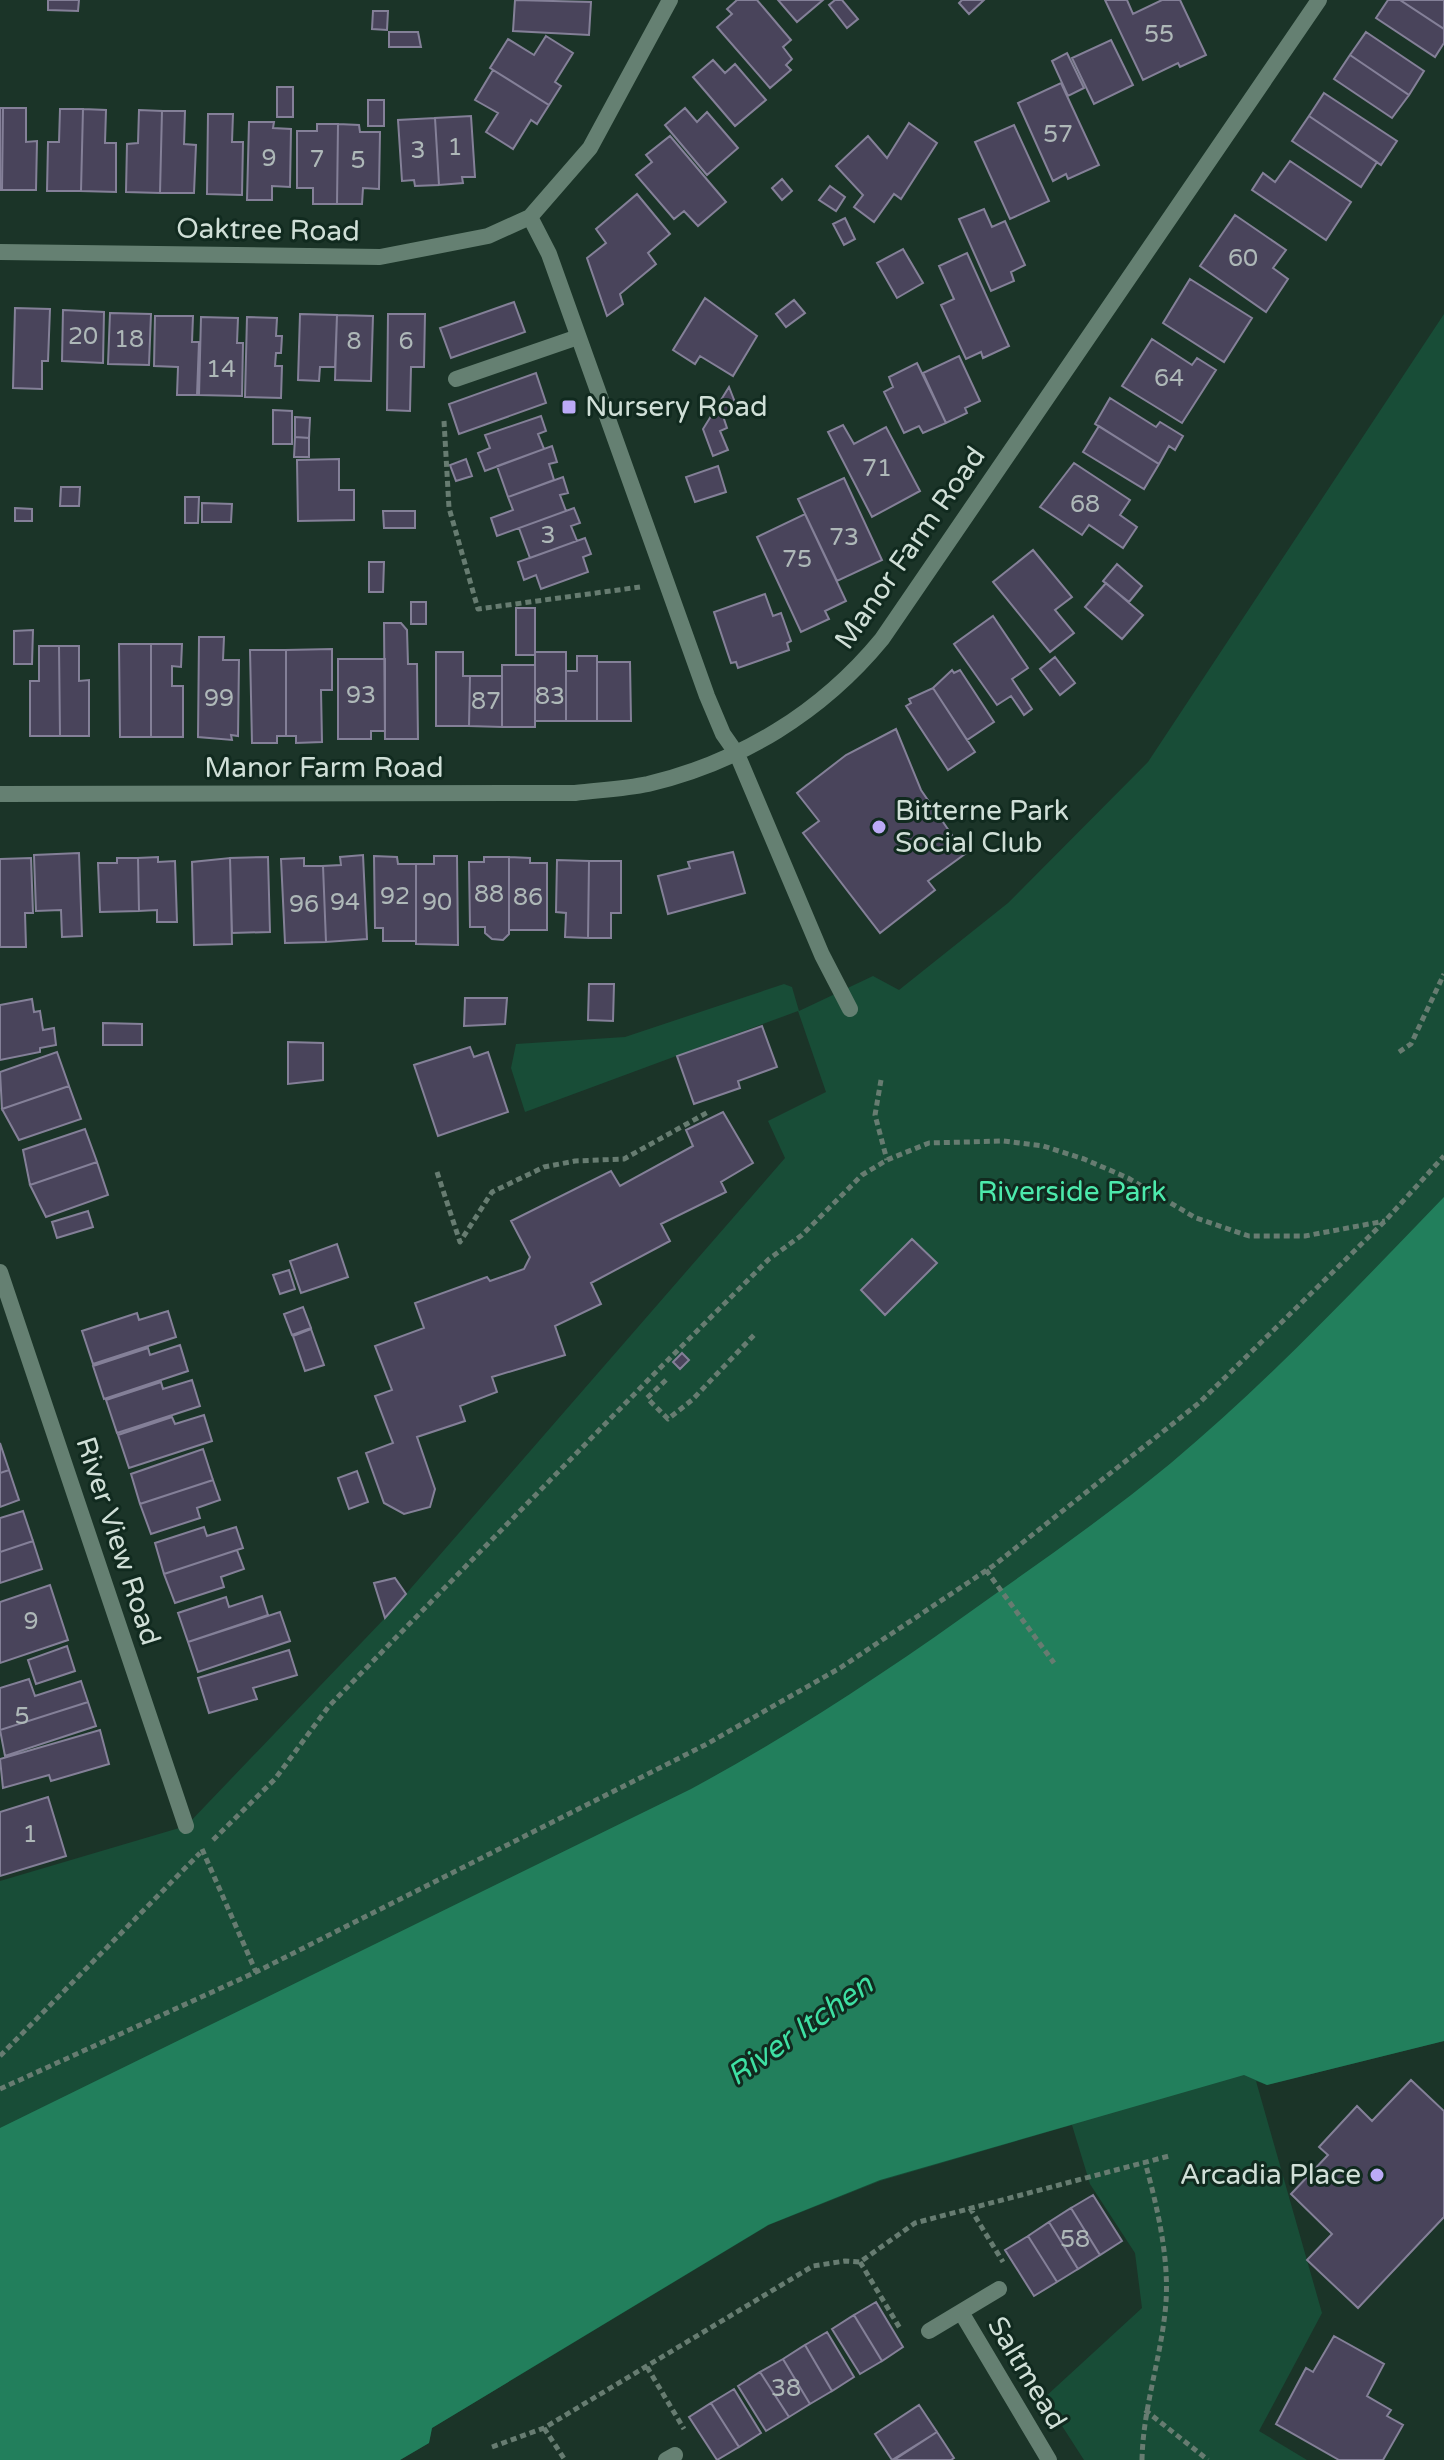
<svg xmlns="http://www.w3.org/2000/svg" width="1444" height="2460" font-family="'Varela Round',sans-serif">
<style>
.green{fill:#184d37}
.water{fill:#227f5c}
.building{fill:#49445b;stroke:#848098;stroke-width:2}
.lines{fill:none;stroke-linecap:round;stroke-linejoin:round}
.path{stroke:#677c71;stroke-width:5;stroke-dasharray:6 4;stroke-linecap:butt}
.lane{stroke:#658072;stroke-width:16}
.street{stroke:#658072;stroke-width:16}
.poi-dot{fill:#bbaaf6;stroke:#112a1f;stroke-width:3}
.labels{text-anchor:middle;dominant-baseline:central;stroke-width:6;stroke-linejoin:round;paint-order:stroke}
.number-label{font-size:24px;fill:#aeb8b8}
.street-label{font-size:28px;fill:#d0dfd7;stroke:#112a1f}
.poi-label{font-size:28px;fill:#d0dfd7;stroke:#112a1f;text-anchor:start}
.park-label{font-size:28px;fill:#4ceaac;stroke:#112a1f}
.water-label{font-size:30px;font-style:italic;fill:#3ee0a3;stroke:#112a1f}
</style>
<rect width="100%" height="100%" fill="#1b3428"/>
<path class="green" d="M1444,314v1727l-177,44 -11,-4 66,232 -63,118 48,29h-223l-40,-62 98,-90 -7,-55 -45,-69 -18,-59 -192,56 -111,44 -337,203 -3,15 -29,17h-400v-579l186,-55 199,-208 400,-460 -17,-37 58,-29 -28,-81 -273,101 -14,-44 5,-24 109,-7 159,-53 8,3 7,24 74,-35 26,14 109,-87 140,-141z"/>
<path class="water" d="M1444,1197v844l-177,44 -23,-10 -364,105 -112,45 -336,203 -3,15 -29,17h-400v-332l691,-339c105,-57 203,-122 300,-192 61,-43 123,-87 180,-134 97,-81 185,-175 273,-266z"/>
<path class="building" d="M48,0h31l-1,11 -30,-1z
M515,0l76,2 -2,33 -76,-4z
M737,0h20l34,40 -8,7 9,12 -6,6 5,5 -21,18 -53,-61 15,-13 -5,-5z
M778,0h45l-26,22z
M835,0h7l16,19 -11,9 -18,-23z
M962,0h22l-15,14 -10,-11z
M1105,0h22l6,14 29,-14h18l26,55 -26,12 -2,-4 -35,17z
M1388,0h12l44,29v14l-9,14 -59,-39z
M1400,0h44v29z
M373,11h15l-1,19 -15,-1z
M389,32h29l3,15h-32z
M1366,32l58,39 -15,24 -59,-40z
M546,36l27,17 -18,29 6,4 -12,19 -59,-37 18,-29 26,16z
M1111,40l22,45 -39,19 -22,-46z
M1067,53l17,35 -16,8 -16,-35z
M1350,55l59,40 -17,23 -58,-39z
M713,60l12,13 10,-9 31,36 -31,26 -42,-49z
M493,70l56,35 -12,19 -6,-4 -18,29 -27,-17 12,-19 -23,-13z
M1061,83l38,82 -31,14 -2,-5 -13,7 -35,-78z
M277,87h16v30h-16z
M1324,93l73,48 -16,24 -72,-49z
M368,100h16v26h-16z
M0,108h3l-1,82h-2z
M3,108h23v34l11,-1 -1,49h-34z
M685,108l12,14 10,-10 31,36 -31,27 -42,-50z
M60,109h23l-2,82h-34l1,-49h11z
M83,109l23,1 -1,33h11v49l-35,-1z
M139,110l23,1 -2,82 -34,-1 1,-48 11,-1z
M162,111h23l-1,33 12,1 -2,48h-34z
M208,114h25l-1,28h11l-1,53 -35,-1z
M471,116l4,61h-13l1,6 -24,2 -4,-67z
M1309,116l68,46 -16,25 -69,-46z
M435,118l4,67 -24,1 -1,-6 -12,1 -4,-61z
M249,122h25l-1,6 18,1 -1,58 -18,-1v14h-25z
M909,123l28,20 -36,56 -7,-5 -20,28 -20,-15 9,-12 -27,-29 32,-30 19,22z
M317,124h21l-1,80h-24v-16h-16v-57h20z
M338,124l21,1 1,7h20l-1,57 -16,-1 -1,16h-25z
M1014,125l35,76 -39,18 -35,-77z
M670,136l56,66 -28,24 -14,-15 -10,8 -38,-44 16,-13 -6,-7z
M1290,161l61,41 -25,38 -74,-50 11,-17 12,9z
M782,179l10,12 -10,9 -10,-12z
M830,186l15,11 -9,14 -17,-11z
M637,194l33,40 -22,19 8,11 -36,30 3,10 -16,12 -20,-58 19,-15 -10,-14z
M984,209l8,18 13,-6 20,44 -14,7 3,9 -23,10 -32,-72z
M1235,215l51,35 -13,18 15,11 -22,33 -66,-46z
M845,218l10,21 -11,6 -11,-21z
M903,249l20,34 -26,15 -20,-35z
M967,253l42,93 -26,12 -2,-6 -15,7 -25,-54 13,-6 -15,-33z
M1190,279l62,39 -28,44 -61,-39z
M705,298l52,38 -24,40 -33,-20 -5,8 -22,-14z
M794,300l11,13 -19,14 -10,-13z
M514,302l11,30 -74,26 -11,-30z
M15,308l35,1 -2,52h-6v28l-29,-1z
M63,310l41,2 -1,51 -41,-2z
M110,313l41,1 -2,51 -41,-1z
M300,314l37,1 -2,52h-15l-1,14 -21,-1z
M388,314h37l-1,53h-13l-1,44 -23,-1z
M337,315l36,1 -2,65 -36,-1z
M155,316h38l-1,26h7l-2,53h-20l1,-28 -24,-1z
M201,317l37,1 -1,25h6l-1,53 -43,-1z
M247,317l30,1 -1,18h6l-1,17h-5l-1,13h7l-1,32 -36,-1z
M1152,339l40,26 5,-7 19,12 -34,53 -60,-37z
M959,356l21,45 -15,7 2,5 -21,10 -23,-50z
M917,363l29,60 -23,10 -4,-7 -15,7 -20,-41 9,-5 -4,-10z
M536,373l10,30 -87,31 -10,-30z
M729,387l9,23 -15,6 4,12 -7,3 8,19 -15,6 -10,-27z
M1110,398l46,29 4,-5 23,14 -8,14 -6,-4 -10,18 -64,-40z
M273,410l19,1v33h-19z
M541,416l5,15 -8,3 6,15 -59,22 -7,-18 12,-5 -5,-13z
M295,417l15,1 -1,20 -14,-1z
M843,425l11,19 32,-17 34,64 -48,26 -44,-85z
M1099,426l60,38 -15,25 -61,-37z
M295,437l14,1v19h-15z
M552,446l5,16 -8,2 5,16 -46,17 -11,-31z
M339,459v31h15v30l-56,1 -1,-61z
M466,459l6,17 -16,5 -6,-16z
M1074,463l56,37 -10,15 17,12 -14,21 -34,-23 -7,10 -42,-28z
M718,466l8,26 -31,10 -9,-25z
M563,477l5,16 -8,2 6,16 -69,25 -6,-18 22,-8 -5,-13z
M844,478l38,82 -45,21 -39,-82z
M61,487h19l-1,19h-19z
M185,497h14l-1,26h-13z
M202,503l30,1 -1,18h-29z
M15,508l17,1v12h-17z
M574,508l6,15 -9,3 6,15 -47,17 -11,-30z
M383,511h32v17h-31z
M805,514l41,87 -21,10 4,8 -28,13 -44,-95z
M585,538l6,16 -8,3 5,15 -47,17 -5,-14 -12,5 -6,-18z
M1033,550l39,47 -17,13 19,23 -24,19 -57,-70z
M369,562h15l-1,30h-14z
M1117,564l25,22 -13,16 -26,-21z
M1106,583l37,32 -21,24 -37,-32z
M765,594l8,22 8,-3 10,28 -4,2 2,7 -51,18 -2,-6 -5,1 -17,-51z
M411,602h15v22h-15z
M516,608h19v47h-19z
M993,616l35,52 -16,11 20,30 -8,6 -13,-19 -14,9 -43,-61z
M384,623h17l6,7 1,34h9l1,75h-33z
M33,630l-1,34h-18v-33z
M199,637h25l-1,23h16l-1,76 -7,-1 1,5 -34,-3z
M119,644h32v93h-31z
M151,644h31l-1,23 -9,-1v20h11v51h-32z
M39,646h20l1,90h-30v-55h9z
M59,646h20v35l10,-1v56h-29z
M332,649v41h-11l1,52 -26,1v-7h-10v-86z
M250,650h36v86h-9v7h-25z
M436,652h27v24h7l-1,50h-33z
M535,652h31v69h-31z
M577,656h20v65h-31v-50h11z
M1055,657l20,26 -15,12 -20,-26z
M338,659h47v72h-14v8h-33z
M597,662h33l1,59h-34z
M502,665h33v62h-33z
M952,670l2,3 6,-3 34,52 -27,18 -34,-52z
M470,676h32v51l-33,-1z
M933,688l42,64 -27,18 -42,-64 5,-3 -2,-4z
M896,729l25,61 44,64 -37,27 7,9 -55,43 -77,-100 16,-12 -22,-28 49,-38z
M733,852l12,41 -77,21 -10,-38 32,-8 -2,-6z
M79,853l3,83 -20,1 -1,-27 -25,1 -2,-56z
M363,855l4,84 -41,3 -3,-76 18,-1 -1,-8z
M374,856l23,1 1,7h18v77h-33v-13h-8z
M434,856h23l1,89 -42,-1v-80h18z
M158,857v5l17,-1 2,61h-20v-12l-18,1 -1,-53z
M268,857l2,75 -38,1 -2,-75z
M484,857h25v77l-6,6 -11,-1 -7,-6v-6h-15l-1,-65h15z
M509,857l21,1v5h17v67h-38z
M31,858l2,55h-8l1,34h-26v-88z
M117,858h21l1,53 -39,1 -2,-49h19z
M230,858l2,86 -38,1 -2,-83z
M304,858v8h19l3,76 -41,1 -4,-84z
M557,860l32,1 -1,77 -23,-1 1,-24 -10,-1z
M589,861h32v52h-10v25h-23z
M589,984h25l-1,37 -25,-1z
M465,998h42l-2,26 -41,2z
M32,999l2,13 6,-1 3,19 11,-2 2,17 -16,3v4l-40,8v-55z
M103,1023l39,1v21h-39z
M762,1026l15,41 -39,14 2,7 -46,16 -17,-48z
M288,1042l35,1v37l-35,4z
M470,1047l4,10 14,-5 20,60 -70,24 -24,-71z
M57,1052l12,34 -67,23 -2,-37z
M69,1086l12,33 -62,21 -17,-31z
M723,1112l30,51 -32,19 5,10 -65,32 9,17 -79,42 10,21 -46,22 10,29 -73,22 5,15 -37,14 5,15 -48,16 18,52 -5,18 -26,7 -20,-11 -18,-50 27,-10 -18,-47 17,-6 -17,-44 49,-18 -9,-25 72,-26 3,4 34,-12 6,-12 -19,-36 100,-50 9,15 73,-40 -7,-16z
M85,1129l12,33 -67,23 -7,-35z
M97,1162l11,33 -62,22 -16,-32z
M88,1211l5,16 -36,11 -5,-16z
M912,1239l25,24 -52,52 -24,-25z
M337,1244l11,33 -47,16 -11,-32z
M289,1270l6,19 -15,5 -7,-19z
M303,1307l8,21 -19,7 -8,-21z
M168,1311l8,26 -83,27 -11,-33 55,-18 2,7z
M311,1329l13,36 -19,6 -12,-35z
M180,1345l8,26 -84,28 -11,-33 55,-18 2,7z
M682,1353l7,7 -9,9 -7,-7z
M192,1380l8,26 -83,27 -11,-33 55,-18 2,7z
M204,1415l8,26 -83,27 -11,-33 54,-18 3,7z
M0,1443l9,27 -9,3z
M203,1449l10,31 -73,24 -9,-30z
M9,1470l10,30 -19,7v-34z
M357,1471l11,31 -19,7 -11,-31z
M213,1480l7,20 -23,8 3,10 -49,16 -11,-30z
M23,1511l10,30 -33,11v-34z
M204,1527l3,9 29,-9 7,21 -79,26 -9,-31z
M33,1541l9,28 -42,14v-31z
M237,1550l7,19 -23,8 3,10 -49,16 -11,-29z
M395,1578l11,16 -21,24 -11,-35z
M50,1585l18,55 -68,23v-61z
M262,1596l6,19 -80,27 -10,-29 48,-16 3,10z
M280,1612l10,29 -92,31 -10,-30z
M67,1646l8,25 -39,13 -8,-24z
M289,1650l8,25 -44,13 4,11 -48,14 -11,-35z
M29,1679l6,17 46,-15 7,21 -88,28v-42z
M88,1702l8,24 -91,30 -5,-26z
M100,1730l9,34 -58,17 -2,-6 -46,13 -3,-29z
M48,1797l18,59 -66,20v-64z
M1411,2080l33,31v106l-86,91 -51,-48 25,-26 -41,-40 37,-39 -9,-8 38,-41 15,15z
M1093,2195l29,46 -22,14 -29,-47z
M1071,2208l29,47 -22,14 -29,-47z
M1049,2222l29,47 -21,13 -29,-46z
M1028,2236l29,46 -23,14 -29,-46z
M876,2302l27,45 -21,14 -28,-46z
M854,2315l28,46 -22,13 -28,-45z
M827,2332l27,45 -22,14 -27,-46z
M1334,2336l50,28 -17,32 24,14 -4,6 16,9 -20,35h-44l-63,-36 30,-56 7,4z
M805,2345l27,46 -22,13 -27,-45z
M783,2359l27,45 -21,13 -29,-45z
M760,2372l29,45 -23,14 -28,-45z
M734,2389l27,44 -22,14 -28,-44z
M711,2403l28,44 -22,13 -28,-43z
M919,2405l18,27 -45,28 -17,-26z
M937,2432l17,26 -3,2h-57z"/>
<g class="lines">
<path class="path" d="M444,421l5,87 29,101 162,-22
M1399,1052l12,-8 33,-70
M881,1080l-6,35 12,45
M437,1172l23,70 32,-50 52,-25 31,-6 49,-2 86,-48
M666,1380l-19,18 21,21 24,-19 63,-66
M986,1570l68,93
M213,1840l62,-61 54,-73 328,-335 112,-112 33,-24 60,-60 25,-15 42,-17 74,-2 40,5 41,13 44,19 68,40 53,18h56l80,-15
M202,1849l54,123
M0,2056l200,-203
M0,2089l256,-117 449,-227 135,-77 153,-102 206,-163 186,-182 59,-65
M970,2208l33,54
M860,2262l41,68
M647,2367l37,62
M1145,2410l63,50
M544,2428l21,32
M492,2447l52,-19 269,-162 32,-5 15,1 55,-39 254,-67
M1142,2460c1,-54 20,-104 24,-158 3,-46 -9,-96 -21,-140"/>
<path class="lane" d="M456,379l122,-42"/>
<path class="street" d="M530,217l19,37 158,442 16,38 14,20 85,201 28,54
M0,252l380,5 108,-21 42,-19 60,-69 80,-148
M0,794l575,-1c24,-3 49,-4 73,-9 93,-22 174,-72 234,-145l437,-639
M0,1272l186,554
M961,2312l88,148
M929,2331l70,-42
M666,2460l9,-5"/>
</g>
<g class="poi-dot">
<rect x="561" y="399" width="16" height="16" rx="4"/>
<circle cx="879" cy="827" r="8"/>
<circle cx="1377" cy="2175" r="8"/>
</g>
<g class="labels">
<g class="number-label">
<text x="1159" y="34">55</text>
<text x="1058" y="134">57</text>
<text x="455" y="147">1</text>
<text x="418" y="150">3</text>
<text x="269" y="158">9</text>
<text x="317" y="159">7</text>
<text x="358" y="160">5</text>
<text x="1243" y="258">60</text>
<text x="83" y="336">20</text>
<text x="129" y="339">18</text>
<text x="354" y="341">8</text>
<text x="406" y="341">6</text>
<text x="221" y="369">14</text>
<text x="1169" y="378">64</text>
<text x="877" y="468">71</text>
<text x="1085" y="504">68</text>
<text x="548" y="535">3</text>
<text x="844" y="537">73</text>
<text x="797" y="559">75</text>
<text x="361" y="695">93</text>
<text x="550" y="696">83</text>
<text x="219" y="698">99</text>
<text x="486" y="701">87</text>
<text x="489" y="894">88</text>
<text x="395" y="896">92</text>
<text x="528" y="897">86</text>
<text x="345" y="902">94</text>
<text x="437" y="902">90</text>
<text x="304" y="904">96</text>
<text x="31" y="1621">9</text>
<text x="22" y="1716">5</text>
<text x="30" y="1834">1</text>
<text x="1075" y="2239">58</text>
<text x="786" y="2388">38</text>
</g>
<g class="street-label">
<text transform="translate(268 230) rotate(1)">Oaktree Road</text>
<text transform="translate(910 548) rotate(-55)">Manor Farm Road</text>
<text x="324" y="768">Manor Farm Road</text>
<text transform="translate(118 1541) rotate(72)">River View Road</text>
<text transform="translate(1027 2373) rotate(59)">Saltmead</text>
</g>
<g class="poi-label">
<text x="585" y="407">Nursery Road</text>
<text x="895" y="811">Bitterne Park<tspan x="895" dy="32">Social Club</tspan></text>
<text x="1361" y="2175" text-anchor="end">Arcadia Place</text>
</g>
<g class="park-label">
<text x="1072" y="1192">Riverside Park</text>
</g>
<g class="water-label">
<text transform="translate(800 2030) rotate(-35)">River Itchen</text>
</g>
</g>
</svg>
